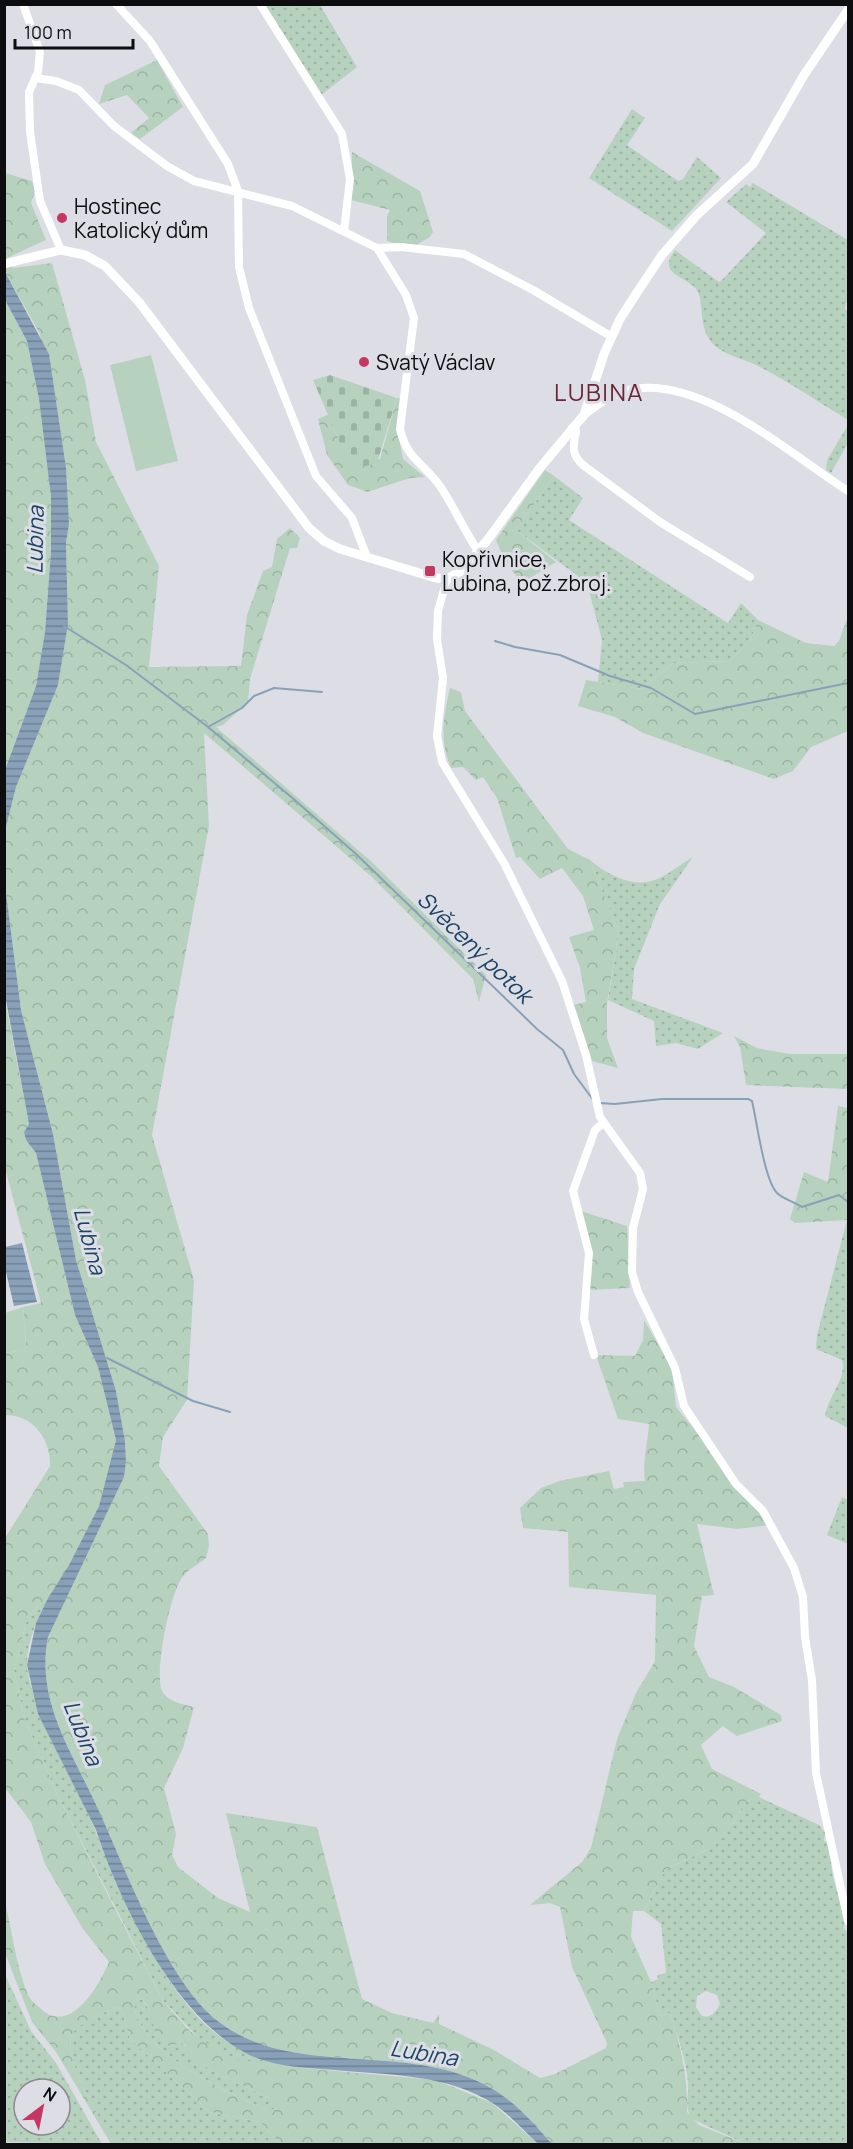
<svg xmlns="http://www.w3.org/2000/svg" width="853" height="2149" font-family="Manrope,sans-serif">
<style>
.grass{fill:url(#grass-dots);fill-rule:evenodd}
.forest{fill:url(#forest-crowns);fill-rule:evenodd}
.cemetery{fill:url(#cemetery-stones)}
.green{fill:#b6d2be}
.water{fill:url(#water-rules)}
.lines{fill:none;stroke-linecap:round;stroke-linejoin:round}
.stream{stroke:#89a1b8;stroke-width:2}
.minor{stroke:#fff;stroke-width:8}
.tertiary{stroke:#fff;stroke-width:9}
.poi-dot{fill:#c53762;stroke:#dddee5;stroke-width:2}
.labels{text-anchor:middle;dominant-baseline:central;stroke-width:6;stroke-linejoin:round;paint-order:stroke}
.poi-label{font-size:21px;fill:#0d0d0f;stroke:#dddee5;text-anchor:start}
.water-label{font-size:22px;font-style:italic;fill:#1c4365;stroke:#dddee5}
.quarter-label{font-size:24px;letter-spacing:1.5px;fill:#6a2537;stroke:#dddee5}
</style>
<defs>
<pattern id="grass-dots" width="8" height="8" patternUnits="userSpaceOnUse" patternTransform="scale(1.5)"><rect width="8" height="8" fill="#b6d2be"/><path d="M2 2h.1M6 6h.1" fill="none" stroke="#9bb3a2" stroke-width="1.8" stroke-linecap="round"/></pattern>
<pattern id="forest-crowns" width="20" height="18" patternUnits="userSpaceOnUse" patternTransform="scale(1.5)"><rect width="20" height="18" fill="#b6d2be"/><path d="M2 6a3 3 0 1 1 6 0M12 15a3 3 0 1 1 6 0" fill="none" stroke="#9bb3a2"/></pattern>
<pattern id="cemetery-stones" width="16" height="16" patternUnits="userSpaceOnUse" patternTransform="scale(1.5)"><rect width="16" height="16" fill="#b6d2be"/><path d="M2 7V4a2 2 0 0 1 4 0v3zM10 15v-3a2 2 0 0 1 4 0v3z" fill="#9bb3a2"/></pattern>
<pattern id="water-rules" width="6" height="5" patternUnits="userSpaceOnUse" patternTransform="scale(1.5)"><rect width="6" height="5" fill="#89a1b8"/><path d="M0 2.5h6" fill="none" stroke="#6e8294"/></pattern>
</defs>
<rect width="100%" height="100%" fill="#dddee5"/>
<path class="grass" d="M320,5l37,62 -37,29 -56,-90z
M632,109l13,9 -18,27 51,36 5,-2 14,-22 24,21 -49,53 -83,-53z
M753,183l95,57v63h-2l-1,6 3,3v108c-30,-18 -59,-38 -90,-54 -13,-7 -35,-11 -45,-22 -16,-16 -8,-45 -17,-55 -11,-14 -40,-14 -21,-39l44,32 4,-3 43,-46 -40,-31 20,-18 4,3z
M848,425v18l-17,30 -5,-3 1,-10z
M554,476l29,22 -14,22 159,103 13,-20 17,17 -8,21 -21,20 -56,2 -31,26 -44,-7 4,-42 -15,-57 -71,-53z
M693,857l-33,47 -26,65 -2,30 91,34 -25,16 -22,-6 -20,3 -2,-25 -46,-21 11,-67 -29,-73c15,13 40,27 61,21 14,-3 29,-17 42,-24z
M847,1220h1v208l-23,-12c3,-20 22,-37 17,-56l-26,-11 1,-14z
M842,1497l6,3v44l-21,-9z
M48,1598c-10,20 -21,43 -21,66 0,13 6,27 10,40 17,51 49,96 66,147 38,76 76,189 169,210 -10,0 -24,2 -34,0 -32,-7 -51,-38 -74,-59l-106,-206 -34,-78 -10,-48 14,-55z
M759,1797l60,28 6,7 -1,9 4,3 5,33 12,42 -1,10 4,3v212h-102l-54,-25c-8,-11 -3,-24 -4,-37 -2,-23 -11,-47 -18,-69l-10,3 -9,-34 7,-3 -1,-4 9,-2 -5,-49 -17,-13 21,-41 49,-24 18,-21 13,-23zM706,1991l11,4 3,9c-5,9 -8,14 -18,12l-6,-9 1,-11z
M4,1972l27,59 25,32 46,81 -97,-2zM24,2089h36v36h-36z
M142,1999l11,17 1,8 17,22 10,-5 5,6 -3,6h8l19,17 59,28 6,9 -4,5 -5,-2c-39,-19 -128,-56 -132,-107z
M118,2007l4,4 8,28 80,73 50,10 21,22h-165c-13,-19 -57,-88 -43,-111 8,-12 32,-21 45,-26z"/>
<path class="forest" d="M157,60l26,47 -43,32 -9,-6 18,-15 -22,-23 -28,9 6,-19z
M352,152l68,39 13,41 -3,5 -19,11 -24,-7v-25l3,-6 -39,-10z
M5,173l27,8 3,10 -4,12 15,37 -39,18 6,10 39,-5 33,117 11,62 63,124 -10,101 92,-1 6,-51 16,-44 9,-4 5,-28 13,-11 10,10 -3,10h-7l-40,131 -2,23 -25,23 -7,2 156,135 114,113 -7,27 -6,-23 -101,-102 -168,-144 5,93 -57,309 42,145 -7,120 -24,37 -4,29 49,68 1,12 -3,12c-7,6 -16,10 -22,17 -14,15 -30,98 -22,116 6,11 20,13 32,16l-11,41 -19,40 12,46 -4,21 6,12 40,31 32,14 -24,-99 91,14 45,172 30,14 41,10 6,-9v10l55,26 46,28 15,-4 51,-26 1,-5 -35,-76 -12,-60 -10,-4 -20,2 52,-43 9,-14 26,-109 19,-46 19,-32 1,-66 -87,-8 -1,-55 -45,-4 -3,-20 21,-20 18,-7 50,-10 5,18 10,-2 -1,-5 22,-1c-3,-19 3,-37 4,-57l-31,-5 -22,-64 39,1 8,-16 1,-20 28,48 4,39 82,100 11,18 -31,4 -41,-5 17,71 -12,1 -8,50 15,31 25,10 47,28 1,6 -45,15 -14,-10 -22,19 11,24 49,25 -2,3 -14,5 -13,23 -18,21 -49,24 -21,41h-11l-2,26 20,45 9,34 10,-3c11,33 18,64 17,99l12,13 47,19h-194c-17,-19 -34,-39 -56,-53 -84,-53 -199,-10 -277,-69 -51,-38 -93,-152 -120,-211 -25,-56 -64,-109 -51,-174l76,-160 2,-15 -1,-21 -9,-50 -40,-131 -23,-126 -32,-124 -16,-125v-54l11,-44 42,-103 10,-60 -2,-81 3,-19 -29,-190 -35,-62z
M5,300l22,41 12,58 12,98v54l-6,81 -9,54 -31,84z
M397,398h5l-5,30 6,31 22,18 -15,1 -43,14 -19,-7 -21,-30 -9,-36 11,-5 7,20 20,28 24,-3z
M545,470l9,6 -38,54 40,32 -34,21 -17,-21 -9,-22z
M847,619l1,112 -37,16 -18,24 -19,8 -131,-46 -28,-16 -37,-11 8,-26 56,9 31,-26 56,-2 21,-20 8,-21 48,23 28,3 5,-5z
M450,688l11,4 4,19 103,138 22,11 29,73 -12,70v35l11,30 -26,-7 -18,-56 12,-3 -6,-34 -11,-31 25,-7 -11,-34 -21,-28 -22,11 -20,-22 -4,1 -19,-60 -14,-21 -7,3 -13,-13 -12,1c-12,-29 -8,-50 -1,-80z
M4,995l25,129 -5,8 2,8 10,13 39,162 23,52 18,73 -17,66 -30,59 -21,33 -20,17 -14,55 10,48 34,78 58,115 48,91 26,29 31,22 18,8h33l31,7 133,12 56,23 46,41h-257l-21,-22 -50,-10 -80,-73 -8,-28 -4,-4c-13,5 -38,15 -45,26 -14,23 30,91 43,111h-5l-55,-92 -24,-30 -27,-69v-52c7,30 11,65 23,94 2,5 8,9 12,13 30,29 59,-22 69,-46l-26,-33 -38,-65 -14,-42 -26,-34v-250l45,-72c1,-27 -17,-51 -45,-51v-62l18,-3 3,-4 -3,-39 18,-4 -36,-135zM142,1999c18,21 3,35 29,48l10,-6 5,5 -4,7h9l19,17 59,28 5,11 -8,1c-39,-19 -128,-56 -132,-107z
M734,1036l23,12 33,6h58v35l-102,-4 -6,-38z
M838,1106l10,2v112l-53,3 -5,-4 14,-47 24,10z
M581,1211l46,15 3,62 -43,2 3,-39z"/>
<path class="cemetery" d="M330,375l67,23 -20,65 -15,4 -18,-15 -31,-72z"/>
<path class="green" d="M151,355l27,106 -42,10 -26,-106z
M23,1307l3,39 -3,4 -18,3v-40z"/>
<path class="water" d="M5,272l44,82 17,114 3,56 -3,19 2,81 -10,61 -42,102 -11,44v-61l31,-84 9,-54 6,-81v-54l-12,-98 -12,-58 -22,-41z
M5,834v51l16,125 32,124 23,126 40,131 9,50 1,21 -2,15 -76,160c-13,65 26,118 51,174 27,59 69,173 120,211 78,59 193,16 277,69 22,14 39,34 56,53h-14c-14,-13 -28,-29 -44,-40 -46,-30 -106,-29 -159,-34 -26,-2 -57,-3 -81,-13 -76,-33 -133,-151 -158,-227l-58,-116 -11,-49 9,-42 12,-25 21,-33 30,-59 17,-66 -18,-73 -23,-52 -39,-162 -10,-13 -2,-8 5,-8 -24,-129z
M22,1243l15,59 -23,4 -9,-38v-21z"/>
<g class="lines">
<path class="stream" d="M64,626l62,39 82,62 89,75 59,52 181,175 26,21 11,24 20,27
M495,641l20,6 45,8 50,21 41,12 44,26 153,-31
M208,727l34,-19 12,-12 20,-8 48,4
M599,1103l16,1 47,-5h86l4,2c5,21 12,78 25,92 6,6 18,9 25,14l37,-12 9,7
M107,1358l86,43 37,11"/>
<path class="minor" d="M23,4l17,48 -2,20 -9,20 1,40 10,69 21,49
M116,4l34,37 78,123 10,27 1,76 10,41 67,168 36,42 15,39
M260,4l82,130 8,45 -6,52
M35,78l21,3 23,9 35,36 53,40 27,15 98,25 85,42 24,-1 63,7 69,36 79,47
M377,248l29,47 8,23 -14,111c7,31 24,34 40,57 14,21 24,44 38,65
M584,415c13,-9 27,-21 44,-25 72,-17 163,65 220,101
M572,428l4,3c-3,16 -5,23 7,34l77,57 90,55
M447,579l-9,32 -1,28 6,39 -6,58 5,26 62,101 58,118 24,74 14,62 40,56 3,16 -10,39 -1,44 6,20 37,76 9,38 52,78 27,27 31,57 9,29 2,40 7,43 4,93 32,148
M594,1355l-10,-36 5,-66 -16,-62 22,-61 8,-7"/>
<path class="tertiary" d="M4,264l57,-14 24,5 20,11 34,36 170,226 15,13 16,8 96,29 11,1 14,-8 28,-33 50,-69 45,-54 20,-61 16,-35 16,-25 26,-39 35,-40 56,-51 51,-89 44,-65"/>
</g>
<g class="poi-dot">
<circle cx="62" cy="218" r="6"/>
<circle cx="364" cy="362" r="6"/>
<rect x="424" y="565" width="12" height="12" rx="3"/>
</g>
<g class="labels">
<g class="poi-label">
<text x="74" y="206">Hostinec<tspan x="74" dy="24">Katolický dům</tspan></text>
<text x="376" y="362">Svatý Václav</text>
<text x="442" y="559">Kopřivnice,<tspan x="442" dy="24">Lubina, pož.zbroj.</tspan></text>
</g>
<g class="water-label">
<text transform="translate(35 540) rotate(-89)">Lubina</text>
<text transform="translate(475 947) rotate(44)">Svěcený potok</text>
<text transform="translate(90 1241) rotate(75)">Lubina</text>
<text transform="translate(83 1733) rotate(68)">Lubina</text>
<text transform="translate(424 2053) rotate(9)">Lubina</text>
</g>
<g class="quarter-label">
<text x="599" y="391">LUBINA</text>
</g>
</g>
<rect width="853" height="2149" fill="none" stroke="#0d0d0f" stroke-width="12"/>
<g transform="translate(42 2107) rotate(32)"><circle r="28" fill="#dddee5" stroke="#8a8a8f" stroke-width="1.5"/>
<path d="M0-4.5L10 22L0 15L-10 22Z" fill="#c53762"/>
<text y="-9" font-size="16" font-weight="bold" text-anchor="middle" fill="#0d0d0f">N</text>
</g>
<path d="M15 39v9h118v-9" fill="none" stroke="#0d0d0f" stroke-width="3"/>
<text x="24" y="39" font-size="18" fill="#0d0d0f" stroke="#dddee5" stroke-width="4.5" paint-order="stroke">100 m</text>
</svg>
